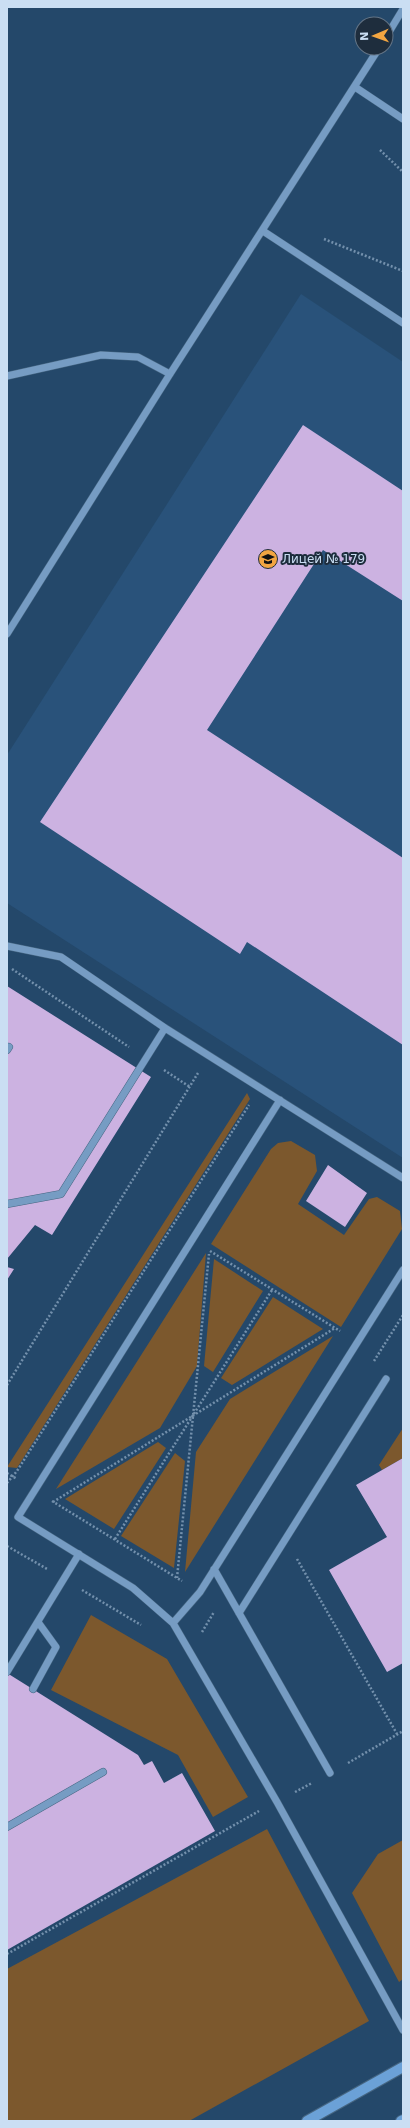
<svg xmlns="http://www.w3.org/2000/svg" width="410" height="2128" font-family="'DejaVu Sans',sans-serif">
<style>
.built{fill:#29527a}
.green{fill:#7c582d}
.building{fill:#ccb2e1}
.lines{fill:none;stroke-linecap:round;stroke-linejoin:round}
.minor-casing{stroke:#466682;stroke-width:8}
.major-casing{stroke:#466682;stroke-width:12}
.path{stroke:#7390ac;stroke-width:2.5;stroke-dasharray:2 2;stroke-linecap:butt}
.minor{stroke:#769cc3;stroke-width:7}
.major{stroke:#6ba1d7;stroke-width:10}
.labels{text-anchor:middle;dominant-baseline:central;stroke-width:4;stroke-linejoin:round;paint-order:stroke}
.poi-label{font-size:12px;fill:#cadef3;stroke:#1e2d3d;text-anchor:start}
</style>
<rect width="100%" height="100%" fill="#24486a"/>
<path class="built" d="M301,294l102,68v796l-396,-255v-148z"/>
<path class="green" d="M247,1093l3,6 -233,369 -10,-1z
M291,1141l24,14 2,16 -19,33 46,31 25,-36 8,-2 23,14 2,18 -61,98 -130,-83 60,-95 7,-6z
M206,1253l-9,113 -37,62 -104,61z
M214,1259l49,32 -50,81 -9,-6z
M273,1297l50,32 -91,56 -11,-7z
M333,1336l-148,236 11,-120 34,-53z
M403,1428v30l-21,12 -3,-5z
M158,1442l8,6 -52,81 -49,-30z
M175,1453l10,8 -11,107 -53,-32z
M91,1615l76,44 81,138 -35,20 -35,-62 -127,-65z
M267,1829l102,192 -180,100h-182v-152z
M403,1840v139l-4,3 -47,-89 26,-39z"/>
<path class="building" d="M303,425l100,66v110l-80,-51 -116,180 196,128v187l-156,-103 -7,12 -200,-132z
M7,986l144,91 -99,158 -17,-10 -28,34z
M328,1165l39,28 -22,34 -39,-26z
M7,1267l7,2 -7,11z
M403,1458v205l-16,9 -58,-102 58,-33 -31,-52z
M7,1673l131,82 6,10 8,-4 12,22 18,-10 33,58 -208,119z"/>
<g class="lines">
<g class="minor-casing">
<path id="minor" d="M386,37l17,-28
M355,87l48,32
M263,231l140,92
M7,376l94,-21 37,2 32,17
M7,634l163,-260 209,-326
M7,946l54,11 104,71 238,150
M7,1050l2,-3
M280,1100l-262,417 115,71 40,35 104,179 126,228
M7,1204l54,-10 104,-166
M214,1569l116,204
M239,1613l147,-234
M173,1623l27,-31 203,-322
M7,1672l72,-118
M33,1689l23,-42 -18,-25
M7,1827l96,-55"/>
</g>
<g class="major-casing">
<path id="major" d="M307,2121l96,-54
M401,2121l2,-1"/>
</g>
<path class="path" d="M380,150l23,22
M324,239l79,32
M12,969l117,78
M164,1070l26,17
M210,1251l130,80
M374,1361l29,-46
M7,1385l191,-312
M7,1473l10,6
M7,1483l10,-12 232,-366
M52,1501l130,80
M53,1502l282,-174
M115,1539l157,-249
M7,1546l40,23
M297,1559l100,175
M177,1578l32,-324
M82,1590l59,35
M202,1632l12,-20
M348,1763l55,-32
M295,1792l17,-9
M7,1954l252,-143"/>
<use href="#minor" class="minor"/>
<use href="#major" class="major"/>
</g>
<defs>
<g id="school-disc" transform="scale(1)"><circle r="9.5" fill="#f2a541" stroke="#1e2d3d"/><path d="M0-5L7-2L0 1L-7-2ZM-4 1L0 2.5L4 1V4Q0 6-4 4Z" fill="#111"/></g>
</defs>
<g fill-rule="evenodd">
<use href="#school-disc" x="268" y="559"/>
</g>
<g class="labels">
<g class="poi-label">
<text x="282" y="559">Лицей № 179</text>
</g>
</g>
<rect width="410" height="2128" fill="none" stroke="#cadef3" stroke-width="16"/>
<g transform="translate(374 36) rotate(268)"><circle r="19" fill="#1e2d3d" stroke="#637486"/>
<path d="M0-3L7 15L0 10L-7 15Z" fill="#f2a541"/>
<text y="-6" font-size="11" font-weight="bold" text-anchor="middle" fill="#cadef3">N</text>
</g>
</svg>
